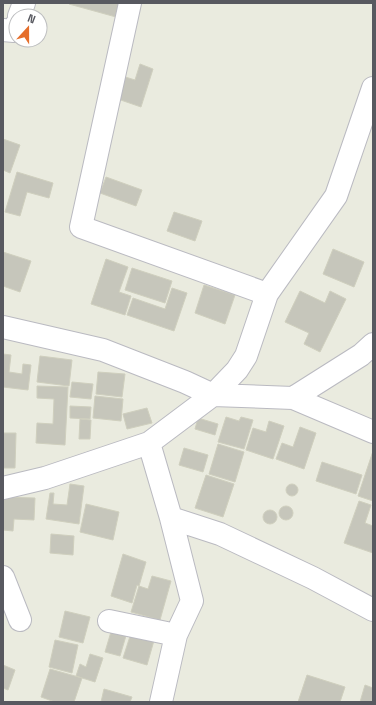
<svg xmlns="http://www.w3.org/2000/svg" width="376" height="705" font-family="'Space Grotesk',sans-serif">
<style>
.building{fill:#c6c6bb;stroke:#cfcfbe}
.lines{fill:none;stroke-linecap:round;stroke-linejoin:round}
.minor-casing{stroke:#babac1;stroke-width:24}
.minor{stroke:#fff;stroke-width:22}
</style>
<rect width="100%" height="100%" fill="#eaebdf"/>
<path class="building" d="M70,3h49l-3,14 -47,-13z
M140,64l13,5 -12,38 -26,-9 7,-22 13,4z
M3,139l17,6 -10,28 -7,-3z
M17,172l36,11 -4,15 -22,-6 -7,24 -15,-4z
M106,177l36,13 -6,16 -36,-13z
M174,212l28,9 -7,20 -28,-10z
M333,249l31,13 -10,25 -31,-13z
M3,252l28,9 -11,31 -17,-6z
M106,259l22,8 -9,25 12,4 -6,19 -34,-11z
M132,268l40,13 -7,22 -40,-13z
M204,285l31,10 -10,29 -30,-11z
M172,288l15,5 -13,38 -47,-16 6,-17 32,11z
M300,291l25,12 5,-12 16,8 -26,53 -16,-8 5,-11 -24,-11z
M3,354l8,1 -2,17 13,2 1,-10 8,1 -3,25 -25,-3z
M40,356l32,4 -3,26 -32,-4z
M98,372l27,2 -3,23 -26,-3z
M72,382l21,2 -2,15 -21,-2z
M37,386l31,1 -3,58 -29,-2 1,-20 16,1 1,-25 -17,-1z
M95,396l28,3 -2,22 -28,-3z
M70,406l21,1 -1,12 -20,-1z
M147,408l5,15 -25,6 -4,-15z
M226,417l13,4 2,-4 12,3 -9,29 -26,-7z
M198,418l20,6 -3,11 -20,-6z
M80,419l11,1 -1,19h-11z
M269,421l15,5 -11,33 -27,-9 7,-22 13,4z
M300,427l16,6 -12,36 -28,-10 6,-16 11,4z
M3,433h13l-1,35h-12z
M218,444l26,8 -9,30 -26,-8z
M184,448l24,7 -5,17 -24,-7z
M373,451v50l-15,-5z
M322,462l40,13 -6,19 -40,-13z
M206,475l28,9 -11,33 -28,-9z
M286 490a6 6 0 1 1 12 0a6 6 0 1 1-12 0Z
M70,484l14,2 -5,38 -33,-5 4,-26h4l-1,11 14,1z
M3,497l32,1 -1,22 -20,-1 -1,12 -10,-1z
M359,501l12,4 -6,18 8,3v27l-29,-10z
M86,504l33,8 -6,28 -33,-8z
M279 513a7 7 0 1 1 14 0a7 7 0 1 1-14 0Z
M263 517a7 7 0 1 1 14 0a7 7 0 1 1-14 0Z
M51,534l23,2 -1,19 -23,-2z
M123,554l23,8 -7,24 -2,-1 -5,18 -21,-7z
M152,576l19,5 -11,39 -29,-8 8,-26 9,3z
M65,611l25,6 -7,26 -24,-6z
M113,625l15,4 -8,27 -15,-4z
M132,630l23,7 -8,28 -24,-7z
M55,640l23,5 -6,28 -23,-6z
M90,654l13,4 -8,24 -19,-6 4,-12 6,3z
M3,665l12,5 -7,20 -5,-2z
M50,669l32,9 -8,24h-19l-14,-5z
M307,675l38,12 -5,15h-42z
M365,685l8,3v14h-13z
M104,689l28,8 -2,5h-29z"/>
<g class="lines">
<g class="minor-casing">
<path id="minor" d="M130,3l-49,224 186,67
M19,16l5,-13
M3,30l11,1 2,-6
M3,327l100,23 82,32 28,13 80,3 80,34
M293,398l68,-43 12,-11
M149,443l22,75 49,16 93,44 60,32
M3,488l42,-10 104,-35 64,-48 24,-25 9,-14 21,-62 69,-98 37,-108
M3,577l17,43
M109,621l67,14
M161,702l15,-67 16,-34 -21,-83"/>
</g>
<use href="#minor" class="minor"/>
</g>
<rect width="376" height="705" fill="none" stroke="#585960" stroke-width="8"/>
<g transform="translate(28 28) rotate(21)"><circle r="19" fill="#ffffff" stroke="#bcbdbf"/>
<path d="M0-3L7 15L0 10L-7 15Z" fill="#e56e2b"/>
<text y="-6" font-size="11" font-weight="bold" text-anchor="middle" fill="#585960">N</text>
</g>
</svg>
